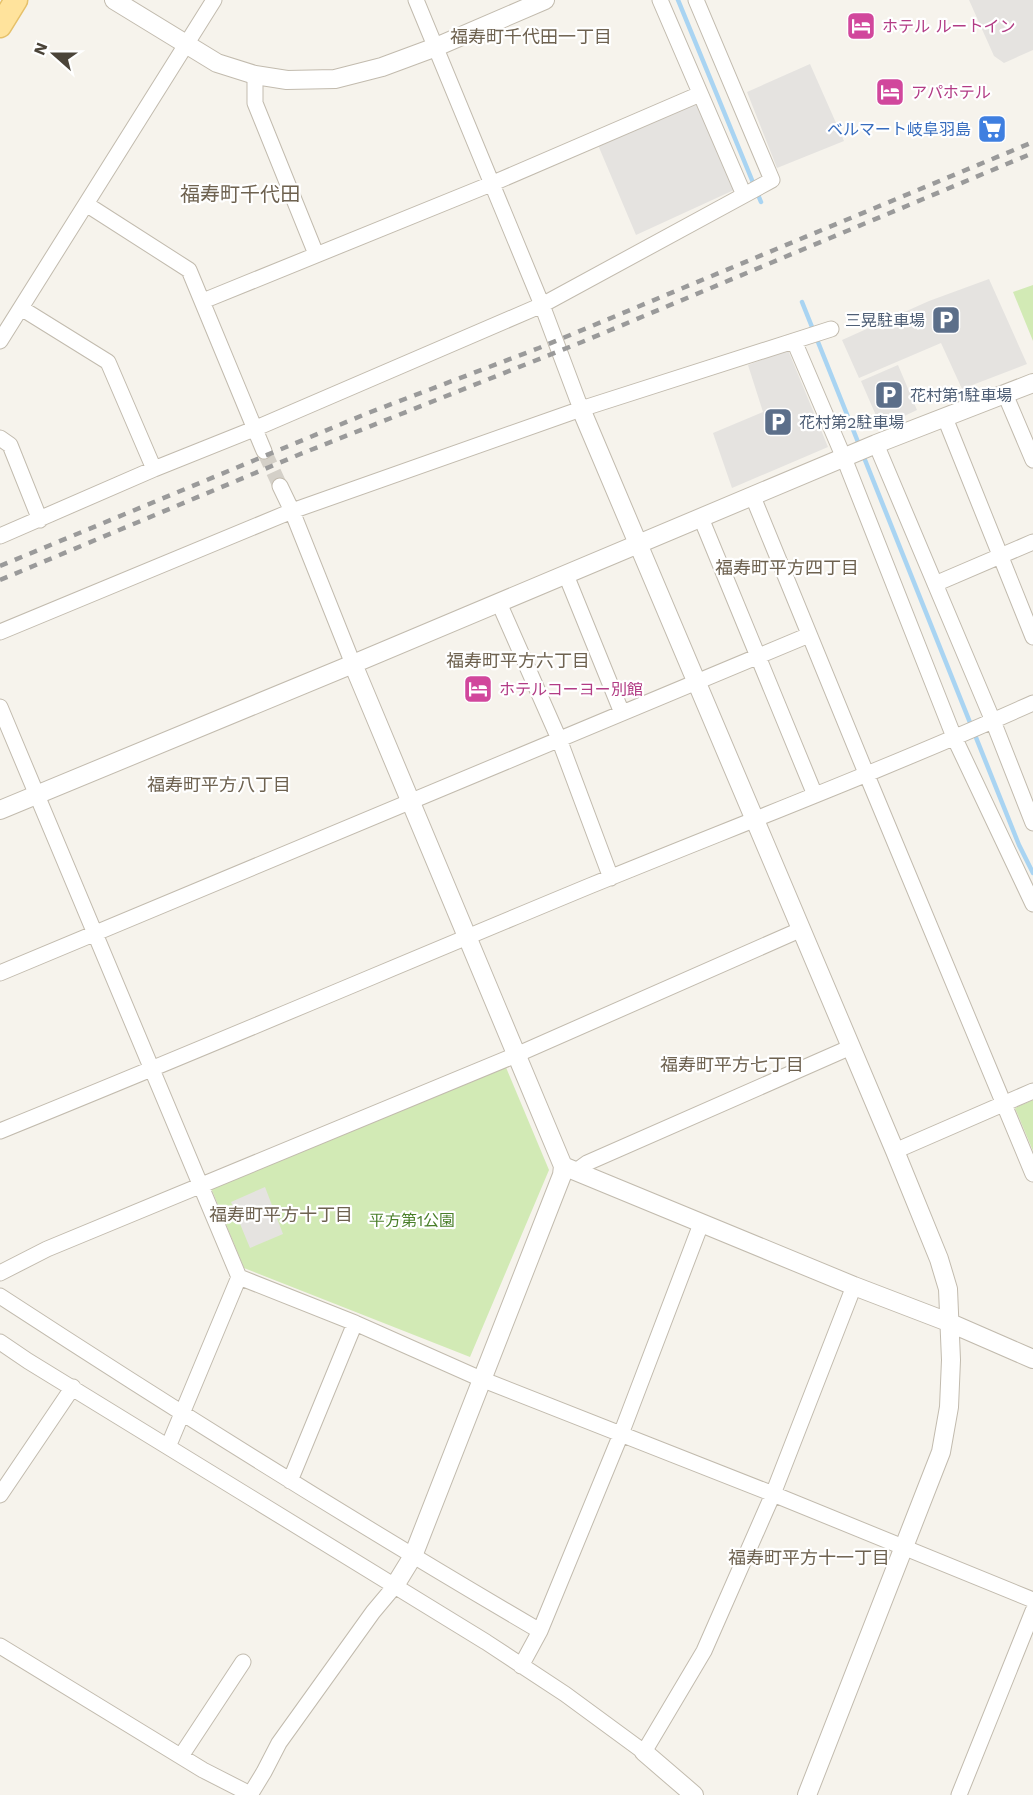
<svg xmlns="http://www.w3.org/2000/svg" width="1033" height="1795" font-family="'Work Sans','Noto Sans JP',sans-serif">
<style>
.green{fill:#d2eab5}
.parking{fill:#e5e3e0}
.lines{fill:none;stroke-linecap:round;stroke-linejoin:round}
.stream{stroke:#a9d4f2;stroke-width:4.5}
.minor-tunnel{stroke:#d4d0c8;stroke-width:15;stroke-dasharray:15 8;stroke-linecap:butt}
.minor-casing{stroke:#c2bbae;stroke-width:17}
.tertiary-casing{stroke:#c2bbae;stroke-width:20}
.primary-casing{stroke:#e6c16a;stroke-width:25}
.minor{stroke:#fff;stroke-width:15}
.tertiary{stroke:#fff;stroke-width:18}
.primary{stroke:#ffe39c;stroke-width:22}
.rail{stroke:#9a9a9a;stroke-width:4.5;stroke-dasharray:8 8;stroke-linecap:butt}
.labels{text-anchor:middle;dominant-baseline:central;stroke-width:4.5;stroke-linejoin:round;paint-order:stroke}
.hotel-label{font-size:16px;fill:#b23c85;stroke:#fff;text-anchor:start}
.shop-label{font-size:16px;fill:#366cbe;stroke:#fff;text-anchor:end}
.service-label{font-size:16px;fill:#4e5e75;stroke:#fff;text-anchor:start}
.park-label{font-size:16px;fill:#4a7f2a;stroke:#fff}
.neighbourhood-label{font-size:18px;fill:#6e6250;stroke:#fff}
.quarter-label{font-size:20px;fill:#6e6250;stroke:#fff}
</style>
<rect width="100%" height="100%" fill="#f6f3ec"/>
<path class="green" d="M1033,285v56l-20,-49z
M505,1065l44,105 -79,187 -226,-89 -33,-80z
M1033,1100v51l-18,-43z"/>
<path class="parking" d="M969,0h64v50l-29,13 -10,-7z
M810,64l34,77 -67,27 -30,-76z
M697,101l37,89 -98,45 -38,-90z
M989,279l38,85 -65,25 -21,-46 -82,35 -17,-38 87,-39z
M788,350l40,97 -96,41 -19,-55 50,-21 -15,-47z
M898,365l19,45 -36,17 -20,-46z
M265,1187l18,47 -33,14 -19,-46z"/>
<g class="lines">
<path class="stream" d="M678,0l83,202
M802,302l58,145
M863,455l156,390 14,28"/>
<path class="minor-tunnel" d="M264,451l16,35"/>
<g class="minor-casing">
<path id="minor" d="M416,0l126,305 39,104
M660,0l84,195
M255,75v28l61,151
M86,204l103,66 75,181
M203,301l288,-117 209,-90
M21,308l87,54 46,107
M0,341l214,-341
M794,341l50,117 110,279 79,167
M1005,394l28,66
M945,418l88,219
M0,438l10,7 30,75
M876,444l117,277 40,102
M280,486l12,25 61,153
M753,497l113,276 167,401
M701,518l114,277
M0,536l154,-67 100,-40 288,-124 230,-125 -76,-180
M566,575l56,138
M935,584l98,-42
M499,603l60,136 52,139
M0,632l292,-121 289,-102 250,-80
M0,707l239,570 -71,170
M0,973l809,-338
M0,1131c198,-80 394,-164 592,-246 147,-60 296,-117 441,-182
M895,1151l138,-60
M576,1171l11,-8 264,-116
M0,1273l47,-24 469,-194 286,-126
M239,1277l116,46 126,56 292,115 260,106
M0,1296c178,116 357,228 540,335
M0,1342l28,19 458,281 79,52 79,58 60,-101 69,-157 81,-208
M290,1481l65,-158
M0,1495l73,-108
M0,1646l203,124 47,24
M521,1666l19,-35 81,-197 80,-210
M181,1756l62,-94
M250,1795l14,-23 15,-29 94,-131 21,-25
M959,1795l74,-184"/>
</g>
<g class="tertiary-casing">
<path id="tertiary" d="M114,0l103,63 38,12 32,5 48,-1 47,-12 54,-20 109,-47
M581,409l314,742 44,108 9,30 3,71 -2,47 -8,45 -134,343
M353,664l210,502 -1,9 -149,381 -19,31
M0,810l353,-146 523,-220 157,-61
M563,1166l291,120 94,36 85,37
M644,1752l50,43"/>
</g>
<g class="primary-casing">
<path id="primary" d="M0,26l16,-26"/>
</g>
<use href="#minor" class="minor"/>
<use href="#tertiary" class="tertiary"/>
<use href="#primary" class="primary"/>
<path class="rail" d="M0,566l368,-153 171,-65 494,-206
M0,580l298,-125 284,-113 451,-189"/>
</g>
<defs>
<g id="hotel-square" transform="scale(1.5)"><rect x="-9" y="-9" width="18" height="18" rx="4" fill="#d1479c" stroke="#fff"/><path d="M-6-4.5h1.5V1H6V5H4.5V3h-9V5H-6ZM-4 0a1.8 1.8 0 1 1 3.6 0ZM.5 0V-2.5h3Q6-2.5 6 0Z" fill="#fff"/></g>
<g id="supermarket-square" transform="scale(1.5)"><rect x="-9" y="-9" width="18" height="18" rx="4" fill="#3f7fe0" stroke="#fff"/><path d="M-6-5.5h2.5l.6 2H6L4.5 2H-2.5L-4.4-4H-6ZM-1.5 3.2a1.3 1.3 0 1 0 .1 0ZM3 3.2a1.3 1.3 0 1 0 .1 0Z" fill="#fff"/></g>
<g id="parking-square" transform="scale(1.5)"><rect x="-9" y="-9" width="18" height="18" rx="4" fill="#5c6f8a" stroke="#fff"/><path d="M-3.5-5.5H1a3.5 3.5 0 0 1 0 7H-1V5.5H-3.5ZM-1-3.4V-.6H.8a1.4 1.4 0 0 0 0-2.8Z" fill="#fff"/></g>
</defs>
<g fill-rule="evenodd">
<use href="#hotel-square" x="861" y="26"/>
<use href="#hotel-square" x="890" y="92"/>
<use href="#supermarket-square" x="992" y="129"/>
<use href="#parking-square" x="946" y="320"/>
<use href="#parking-square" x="889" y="395"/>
<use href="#parking-square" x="778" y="422"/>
<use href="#hotel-square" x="478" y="689"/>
</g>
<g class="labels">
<g class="hotel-label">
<text x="882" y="26">ホテル ルートイン</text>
<text x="911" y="92">アパホテル</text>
<text x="499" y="689">ホテルコーヨー別館</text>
</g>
<g class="shop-label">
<text x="971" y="129">ベルマート岐阜羽島</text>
</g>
<g class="service-label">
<text x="925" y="320" text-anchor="end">三晃駐車場</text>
<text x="910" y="395">花村第1駐車場</text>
<text x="799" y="422">花村第2駐車場</text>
</g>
<g class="park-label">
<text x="412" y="1220">平方第1公園</text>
</g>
<g class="neighbourhood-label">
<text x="531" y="36">福寿町千代田一丁目</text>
<text x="787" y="567">福寿町平方四丁目</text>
<text x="518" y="660">福寿町平方六丁目</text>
<text x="219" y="784">福寿町平方八丁目</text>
<text x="732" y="1064">福寿町平方七丁目</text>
<text x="281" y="1214">福寿町平方十丁目</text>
<text x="809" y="1557">福寿町平方十一丁目</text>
</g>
<g class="quarter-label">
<text x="240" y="194">福寿町千代田</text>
</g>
</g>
<g transform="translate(54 54) rotate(291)" stroke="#ffffff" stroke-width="4.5" paint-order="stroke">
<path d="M0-4.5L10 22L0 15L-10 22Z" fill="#4b4439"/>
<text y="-9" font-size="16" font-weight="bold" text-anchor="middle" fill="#4b4439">N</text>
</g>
</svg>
